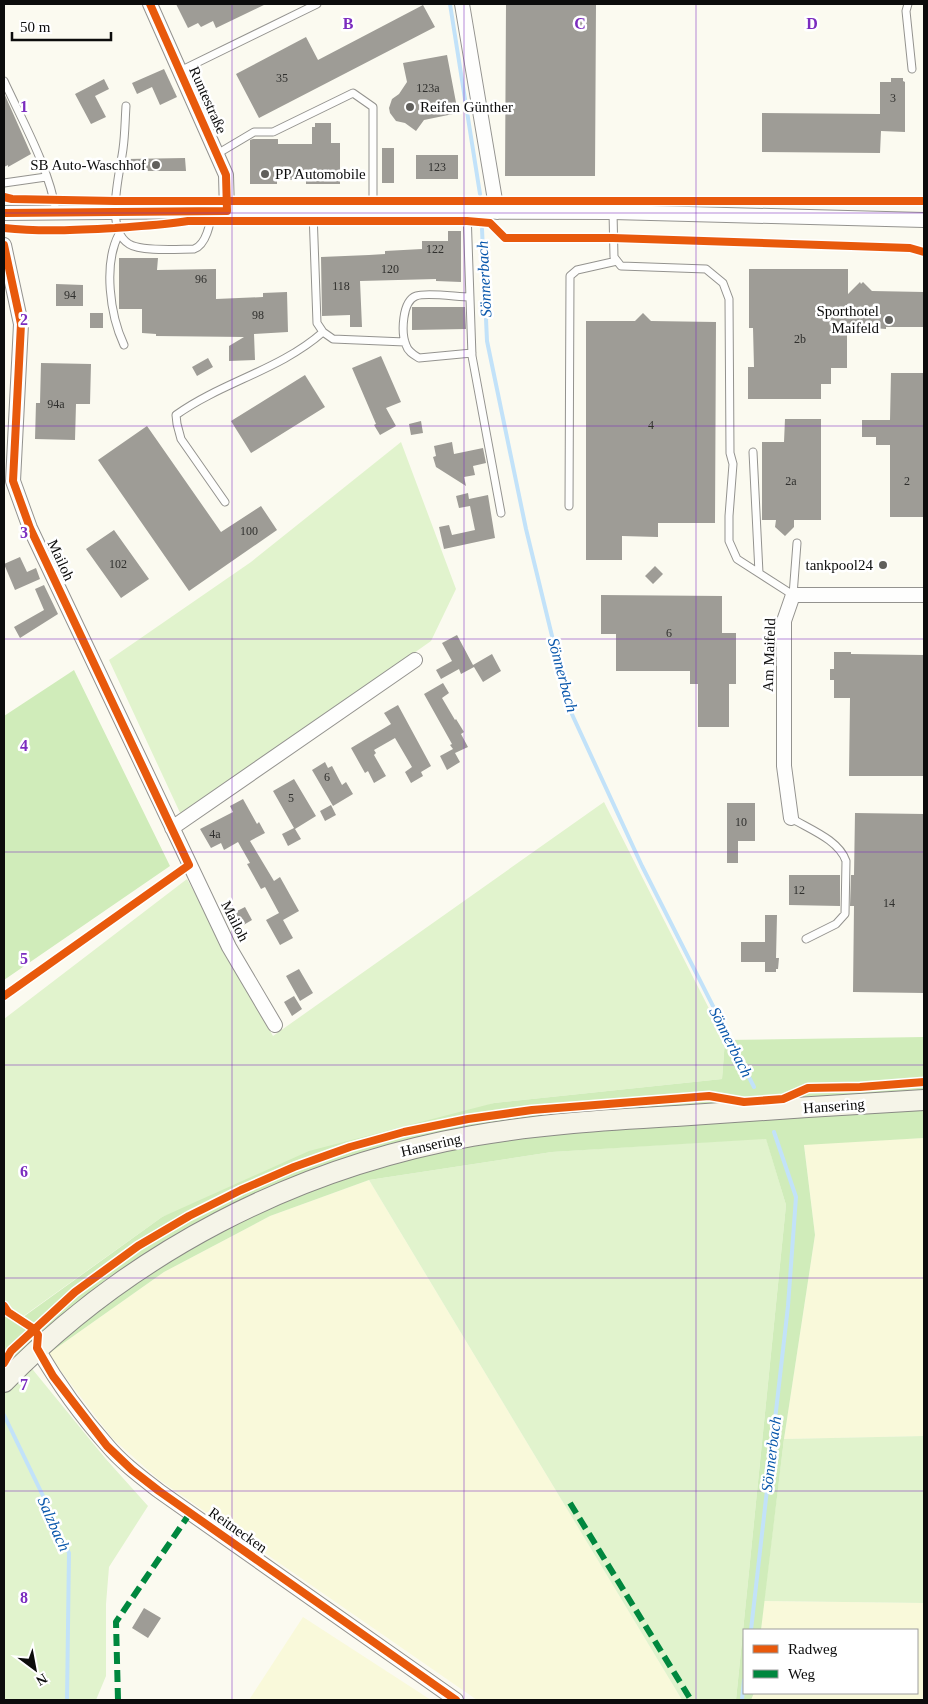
<svg xmlns="http://www.w3.org/2000/svg" width="928" height="1704" font-family="'Times New Roman',serif">
<style>
.farmland{fill:#f9f9da}
.green{fill:#e1f3cd}
.forest{fill:#d0ecba}
.lines{fill:none;stroke-linecap:round;stroke-linejoin:round}
.stream{stroke:#c2e2f9;stroke-width:4}
.building{fill:#9e9c96}
.lane-casing{stroke:#94938f;stroke-width:9}
.street-casing{stroke:#94938f;stroke-width:16}
.secondary-casing{stroke:#8a8a85;stroke-width:22}
.lane{stroke:#fefefd;stroke-width:7}
.street{stroke:#fefefd;stroke-width:14}
.secondary{stroke:#f5f4e8;stroke-width:20}
.quiet{stroke:#00873e;stroke-width:6;stroke-dasharray:12 6;stroke-linecap:butt}
.cycleway-casing{stroke:#fff;stroke-width:11}
.cycleway{stroke:#e8590c;stroke-width:8}
.grid{fill:none;stroke:#7b2cbf;stroke-width:1;stroke-opacity:0.55}
.poi-dot{fill:#605f5c;stroke:#fff;stroke-width:2}
.labels{text-anchor:middle;dominant-baseline:central;stroke-width:5;stroke-linejoin:round;paint-order:stroke}
.number-label{font-size:12px;fill:#30302e}
.street-label{font-size:15px;fill:#0c0c0c;stroke:#fff}
.poi-label{font-size:15px;fill:#0c0c0c;stroke:#fff;text-anchor:end}
.water-label{font-size:16px;font-style:italic;fill:#0856ab;stroke:#fff}
.grid-label{font-size:16px;text-anchor:middle;font-weight:bold;fill:#7b2cbf;stroke:#fff;stroke-width:5;stroke-linejoin:round;paint-order:stroke}
</style>
<rect width="100%" height="100%" fill="#fbfaf0"/>
<path class="farmland" d="M924,1138v298l-140,3 31,-204 -11,-91z
M369,1180l313,520h-205l-319,-221 -46,-41 -64,-84 116,-82 106,-56z
M763,1601l161,2v97h-173l3,-7h163v-63h-156z
M303,1617l128,83h-182z"/>
<path class="green" d="M401,442l55,147 -25,52 -249,176 -73,-157 142,-98z
M604,802l121,238 -3,39 -228,24 -332,114 -144,103 -14,-20v-281l183,-140 86,157z
M766,1138l20,67 -50,495h-54l-313,-520 183,-28z
M29,1365l76,93 43,48 -39,61 -3,37v72l-10,24h-92v-307z
M924,1436v167l-160,-2 20,-162z"/>
<path class="forest" d="M74,670l96,196 -166,114v-264z
M924,1037v101l-120,7 11,90 -31,204 -23,191h-17v63h10l-3,7h-15l50,-495 -20,-66 -214,13 -183,28 -99,36 -106,56 -116,82 -19,11 -25,28v-93l15,20 143,-103 147,-66 185,-48 228,-24 3,-39z"/>
<g class="lines">
<path class="stream" d="M450,4l30,190
M482,229l5,112 39,188 44,181 72,156 112,221
M4,1415l41,85 24,53 -2,147
M751,1630l37,-324 8,-109 -22,-65
M742,1700l2,-20"/>
</g>
<path class="building" d="M176,4h90l-50,24 -3,-7 -12,6 -3,-4 -10,5z
M506,4h90l-1,172h-90z
M423,5l12,22 -176,91 -23,-44 70,-37 12,23z
M447,55l11,58 -34,7 -8,11 -11,-8 -9,-2 -6,-8 -1,-5 3,-9 7,-5 8,-12 -4,-19z
M164,69l13,28 -17,8 -8,-18 -15,7 -5,-11z
M891,78h12v3l2,1v50l-24,-1 -1,22 -118,-1v-39l118,1v-32h11z
M104,79l5,10 -14,7 11,21 -15,7 -16,-30z
M4,93l27,61 -23,13v-2l-4,2z
M315,123h16v20h9v41h-34v-4h-29v4h-27v-44l3,-1h25v5h34v-17h3z
M382,148h12v35h-12z
M416,155h42v24h-42z
M185,158l1,13h-59v-12z
M448,231h13v51l-25,-1v-2l-76,2 2,46h-12v-12l-28,1 -1,-59 48,-2 16,-1v-3l37,-2v-8h26z
M119,258h39l-1,12 59,-1v30l47,-2v-4l24,-1 1,40 -34,2 1,26 -26,1v-15l15,-9 -88,-1v-2l-14,-1v-24h-23z
M749,269h99v25l12,-12 1,2 2,-2 9,9 52,1v35h-38v2l-27,-2v3h-12v38h-16v16h-10v15h-73v-32h6l-1,-39h-4z
M56,284l27,1v21h-27z
M465,307l1,22 -54,1v-23z
M90,313h13v15h-13z
M643,313l8,8 65,1 -1,201h-57v14l-36,-1v24h-36v-239h49z
M381,356l20,46 -15,6 10,18 -16,9 -6,-10 2,-1 -24,-56z
M208,358l5,9 -16,9 -5,-9z
M41,363l50,1 -1,40h-14l-1,36 -40,-1 1,-36h4z
M891,373h33v144h-34v-72h-14v-8h-14v-17h28z
M305,375l20,32 -74,46 -20,-32z
M785,419h36v101h-27v7l-9,9 -10,-9 1,-7h-14v-78h22z
M421,421l2,12 -12,2 -2,-11z
M147,426l74,106 40,-26 16,24 -88,61 -91,-131z
M452,442l2,12 29,-6 3,15 -13,3 2,9 -11,2 2,9 -30,-19 -3,-10 3,-1 -2,-10z
M468,493l1,6 19,-4 7,43 -51,11 -5,-22 10,-2 3,10 23,-5 -5,-24 -11,2 -3,-12z
M114,530l35,49 -28,19 -35,-49z
M20,557l7,15 9,-4 4,11 -25,11 -11,-26z
M655,566l8,8 -10,10 -8,-8z
M44,585l14,29 -38,24 -6,-11 30,-17 -9,-21z
M601,595l121,1v37h14v51h-7v43h-31v-43h-8v-13h-74v-37h-15z
M457,635l16,30 19,-11 9,17 -18,11 -9,-15 -13,7 -2,-5 -18,10 -5,-9 16,-9 -10,-18z
M834,652h17v2l73,1v121h-75l1,-78h-16v-18h-4v-11h4z
M443,683l6,10 -7,5 13,22 1,-1 8,13 -3,2 7,13 -13,6 5,9 -13,8 -7,-14 13,-7 -3,-4 2,-1 -28,-50z
M398,705l33,61 -10,6 2,4 -12,7 -6,-11 7,-5 -17,-29 -21,12 2,3 -2,2 12,21 -12,7 -6,-12 -3,2 -14,-25 40,-24 -7,-11z
M325,762l3,6 4,-2 10,19 4,-3 7,12 -20,12 -21,-36z
M294,779l22,37 -21,13 6,10 -13,7 -6,-12 12,-6 -21,-37z
M243,799l14,25 2,-2 6,11 -15,8 24,40 6,-4 19,34 -16,9 10,18 -13,7 -14,-25 13,-7 -14,-26 -4,2 -14,-25 3,-1 -12,-21 -14,8 -3,-7 -10,5 -11,-19 33,-17 -3,-6z
M727,803h28v38h-17v22h-11z
M331,805l5,10 -11,6 -5,-10z
M855,813l69,1v179l-71,-1 1,-86h-4l1,-31h3z
M789,875h51v31l-51,-1z
M245,907l7,13 -12,7 -7,-14z
M765,915h12l-1,43h3l-1,11h-2v3h-11v-10h-24v-20h24z
M299,969l14,24 -13,8 -14,-25z
M294,996l8,13 -10,7 -8,-14z
M144,1608l17,10 -13,20 -16,-10z"/>
<g class="lines">
<g class="lane-casing">
<path id="lane" d="M908,4l-2,7 6,58
M180,71l137,-67
M4,81c18,39 46,89 52,131
M126,106c-1,15 -1,29 -3,43 -3,24 -19,80 6,95 12,8 50,5 65,5 12,-4 17,-26 17,-38
M217,154l37,-22h19l80,-39 20,14v105
M4,183l42,-6
M313,212l4,111 6,9 10,7 72,3
M467,212l5,144 29,157
M613,212l1,45 7,9 85,3 17,14 6,16 1,154 3,11 -4,52v25l8,18 56,36 4,-52
M119,234c-16,30 -9,81 5,111
M470,297c-12,0 -44,-5 -54,-1 -14,5 -15,37 -10,49 2,7 8,10 13,13l53,-5
M753,452l6,121
M225,502l-44,-63 -4,-15 -1,-9c46,-33 104,-45 147,-83
M569,506l1,-230 7,-6 40,-9
M791,818c18,11 48,22 55,43l-1,53 -9,10 -30,15"/>
</g>
<g class="street-casing">
<path id="street" d="M150,4l76,171 1,36
M462,4l35,208
M4,213l207,-2 402,1 311,8
M4,245l17,79 -8,157 17,47 199,419 46,78
M791,818l-7,-52v-145l9,-26h131
M172,828l243,-168
M37,1348c20,34 44,68 70,97 15,18 34,32 52,46l297,209"/>
</g>
<g class="secondary-casing">
<path id="secondary" d="M4,1382c127,-130 290,-214 468,-246 67,-12 136,-16 204,-20 83,-6 165,-11 248,-16"/>
</g>
<use href="#lane" class="lane"/>
<use href="#street" class="street"/>
<use href="#secondary" class="secondary"/>
<path class="quiet" d="M570,1503l121,197
M118,1700l-2,-78 74,-109"/>
<g class="cycleway-casing">
<path id="cycleway" d="M4,197l8,2 103,2h809
M4,213l223,-2 -1,-36 -76,-171
M4,228c37,4 74,2 111,0 25,-2 48,-3 73,-7h279l23,2 15,15h108l297,10 14,4
M4,245l17,79 -8,157 17,47 159,337 -185,131
M4,1306l4,6 26,17 4,6 -1,13 16,28 54,70 25,24 27,21 297,209
M4,1363l7,-12 64,-59 63,-46 51,-30 52,-26 53,-23 56,-20 54,-15 64,-13 64,-9 177,-14 35,6 39,-3 25,-11 52,-1 64,-5"/>
</g>
<use href="#cycleway" class="cycleway"/>
</g>
<path class="grid" d="M232,4v1696M464,4v1696M696,4v1696M4,213h920M4,426h920M4,639h920M4,852h920M4,1065h920M4,1278h920M4,1491h920"/>
<g class="poi-dot">
<circle cx="410" cy="107" r="5"/>
<circle cx="156" cy="165" r="5"/>
<circle cx="265" cy="174" r="5"/>
<circle cx="889" cy="320" r="5"/>
<circle cx="883" cy="565" r="5"/>
</g>
<g class="labels">
<g class="number-label">
<text x="282" y="78">35</text>
<text x="428" y="88">123a</text>
<text x="893" y="98">3</text>
<text x="437" y="167">123</text>
<text x="435" y="249">122</text>
<text x="390" y="269">120</text>
<text x="201" y="279">96</text>
<text x="341" y="286">118</text>
<text x="70" y="295">94</text>
<text x="258" y="315">98</text>
<text x="800" y="339">2b</text>
<text x="56" y="404">94a</text>
<text x="651" y="425">4</text>
<text x="791" y="481">2a</text>
<text x="907" y="481">2</text>
<text x="249" y="531">100</text>
<text x="118" y="564">102</text>
<text x="669" y="633">6</text>
<text x="327" y="777">6</text>
<text x="291" y="798">5</text>
<text x="741" y="822">10</text>
<text x="215" y="834">4a</text>
<text x="799" y="890">12</text>
<text x="889" y="903">14</text>
</g>
<g class="street-label">
<text transform="translate(208 100) rotate(66)">Runtestraße</text>
<text transform="translate(61 560) rotate(65)">Mailoh</text>
<text transform="translate(769 655) rotate(-88)">Am Maifeld</text>
<text transform="translate(235 921) rotate(63)">Mailoh</text>
<text transform="translate(834 1106) rotate(-4)">Hansering</text>
<text transform="translate(431 1145) rotate(-13)">Hansering</text>
<text transform="translate(238 1530) rotate(35)">Reitnecken</text>
</g>
<g class="poi-label">
<text x="420" y="107" text-anchor="start">Reifen Günther</text>
<text x="146" y="165">SB Auto-Waschhof</text>
<text x="275" y="174" text-anchor="start">PP Automobile</text>
<text x="879" y="311">Sporthotel<tspan x="879" dy="17">Maifeld</tspan></text>
<text x="873" y="565">tankpool24</text>
</g>
<g class="water-label">
<text transform="translate(484 279) rotate(-93)">Sönnerbach</text>
<text transform="translate(563 675) rotate(75)">Sönnerbach</text>
<text transform="translate(731 1042) rotate(63)">Sönnerbach</text>
<text transform="translate(771 1454) rotate(-83)">Sönnerbach</text>
<text transform="translate(54 1524) rotate(66)">Salzbach</text>
</g>
</g>
<g class="grid-label">
<text x="348" y="29">B</text>
<text x="580" y="29">C</text>
<text x="812" y="29">D</text>
<text x="24" y="112">1</text>
<text x="24" y="325">2</text>
<text x="24" y="538">3</text>
<text x="24" y="751">4</text>
<text x="24" y="964">5</text>
<text x="24" y="1177">6</text>
<text x="24" y="1390">7</text>
<text x="24" y="1603">8</text>
</g>
<rect width="928" height="1704" fill="none" stroke="#0c0c0c" stroke-width="10"/>
<rect x="743" y="1629" width="175" height="65" fill="#ffffff" stroke="#9e9e9e"/>
<rect x="753" y="1645" width="25" height="8" fill="#e8590c" stroke="#9e9e9e"/>
<text x="788" y="1654" font-size="15" fill="#0c0c0c">Radweg</text>
<rect x="753" y="1670" width="25" height="8" fill="#00873e" stroke="#9e9e9e"/>
<text x="788" y="1679" font-size="15" fill="#0c0c0c">Weg</text>
<g transform="translate(35 1669) rotate(148)" stroke="#ffffff" stroke-width="4" paint-order="stroke">
<path d="M0-4L9 19L0 12L-9 19Z" fill="#0c0c0c"/>
<text y="-8" font-size="14" font-weight="bold" text-anchor="middle" fill="#0c0c0c">N</text>
</g>
<path d="M12 32v8h99v-8" fill="none" stroke="#0c0c0c" stroke-width="2.5"/>
<text x="20" y="32" font-size="15" fill="#0c0c0c" stroke="#ffffff" stroke-width="4" paint-order="stroke">50 m</text>
</svg>
